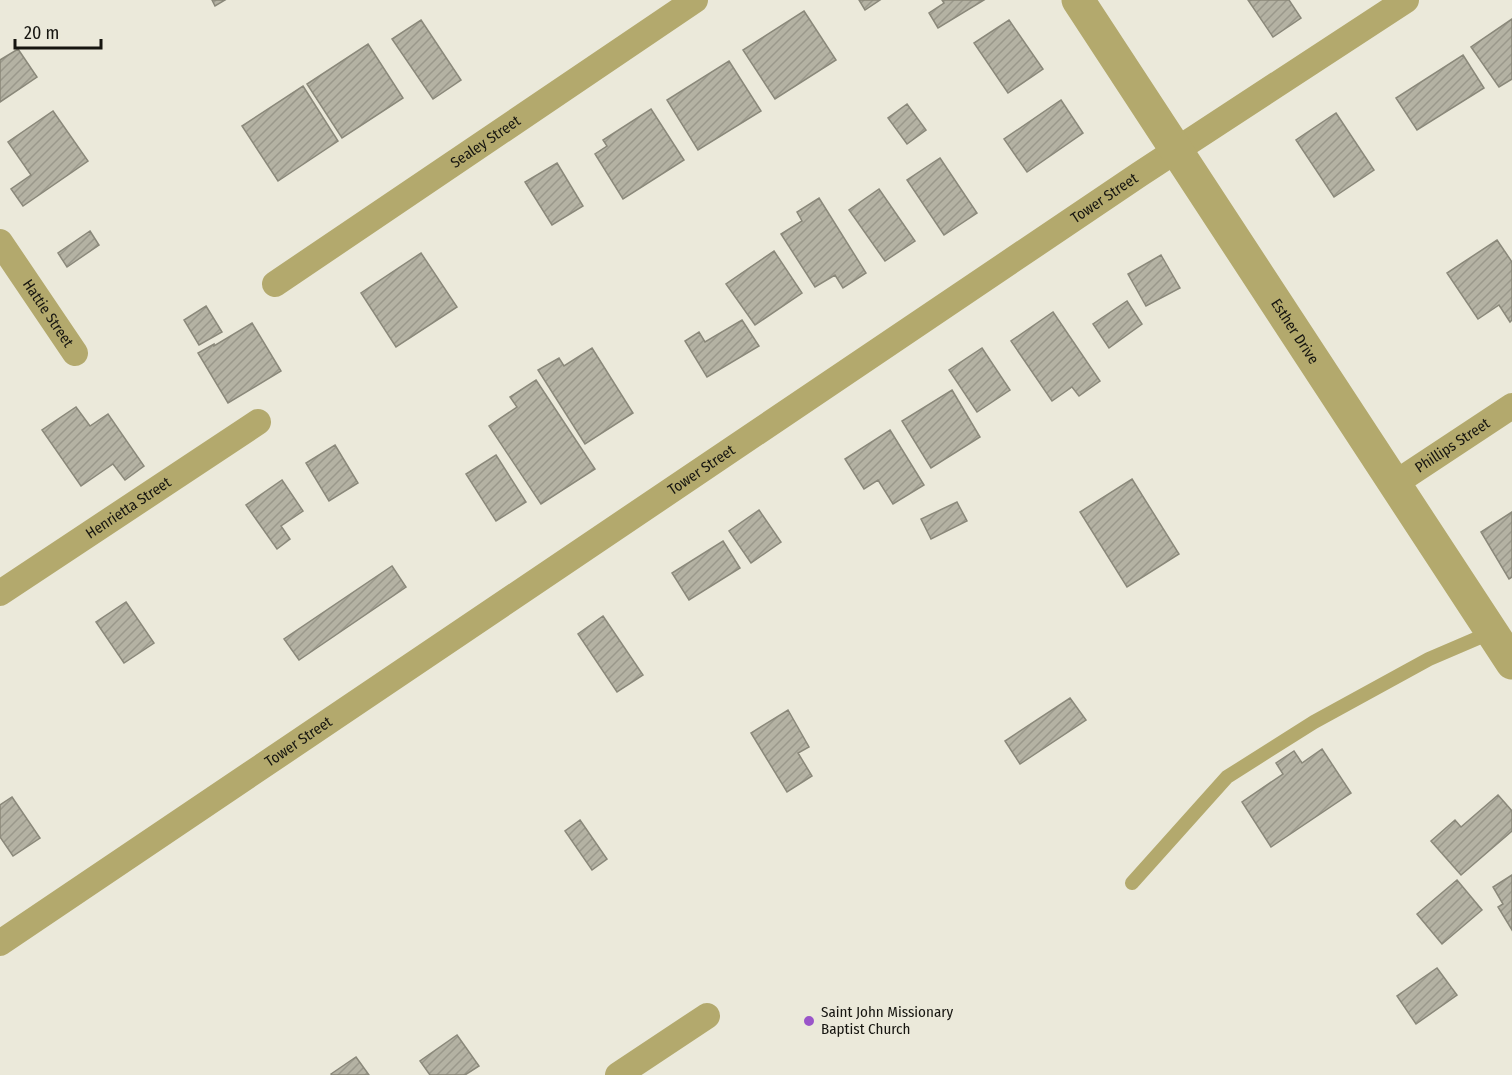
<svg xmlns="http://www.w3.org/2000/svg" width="1512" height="1075" font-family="'Fira Sans Condensed',sans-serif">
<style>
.building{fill:url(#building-hatch);stroke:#8a887a;stroke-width:1.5}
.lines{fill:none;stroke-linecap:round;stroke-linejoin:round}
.service{stroke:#b3a96d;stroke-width:14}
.minor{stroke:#b3a96d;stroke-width:26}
.tertiary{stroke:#b3a96d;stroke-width:33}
.poi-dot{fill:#9a55c9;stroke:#ebe9da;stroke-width:2}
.labels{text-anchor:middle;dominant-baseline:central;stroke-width:4.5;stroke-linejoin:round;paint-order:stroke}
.street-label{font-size:15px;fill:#161510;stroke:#ebe9da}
.poi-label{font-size:15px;fill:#161510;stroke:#ebe9da;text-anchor:start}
</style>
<defs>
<pattern id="building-hatch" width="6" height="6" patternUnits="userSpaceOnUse" patternTransform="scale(1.5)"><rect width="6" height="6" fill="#b4b2a3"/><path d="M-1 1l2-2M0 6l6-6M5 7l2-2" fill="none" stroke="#9a988b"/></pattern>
</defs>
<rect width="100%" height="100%" fill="#ebe9da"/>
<path class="building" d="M212,0h13l-10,6z
M859,0h21l-15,10z
M942,0h42l-46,28 -9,-15 15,-10z
M1248,0h41l12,18 -28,19z
M804,11l32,49 -61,39 -32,-49z
M1512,19v60l-13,8 -28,-40z
M421,20l40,60 -28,19 -41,-60z
M1009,20l34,49 -35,24 -34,-50z
M368,44l35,54 -61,40 -35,-54z
M18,49l19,28 -37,25v-42z
M1463,55l21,33 -67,42 -21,-32z
M729,61l32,50 -63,39 -31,-50z
M303,86l35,55 -60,40 -36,-55z
M1061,100l22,33 -56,39 -23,-33z
M907,104l19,26 -19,14 -19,-26z
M651,109l33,51 -61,39 -28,-45 12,-8 -4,-6z
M53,111l35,50 -65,45 -12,-17 20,-14 -23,-33z
M1336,113l38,57 -40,27 -38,-57z
M940,158l37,55 -33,22 -37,-55z
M557,163l26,43 -31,19 -27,-43z
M879,189l36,52 -30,20 -36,-51z
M819,198l47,75 -23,15 -8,-13 -20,12 -34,-53 21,-13 -5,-9z
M90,231l9,14 -32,22 -9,-14z
M1497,240l15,22v58l-2,2 -11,-17 -21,14 -31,-46z
M774,251l28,42 -47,32 -29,-41z
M421,253l36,54 -61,40 -35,-54z
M1161,255l19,33 -34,18 -18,-32z
M1127,301l15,23 -33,24 -16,-24z
M206,306l16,26 -23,13 -15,-25z
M1053,312l47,69 -21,15 -7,-9 -20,14 -41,-60z
M742,320l17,26 -52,31 -22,-36 14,-9 6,10z
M252,323l29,48 -53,32 -30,-50 16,-9v2z
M592,348l41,65 -48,31 -47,-74 21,-12 5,8z
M982,348l28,42 -33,22 -28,-42z
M536,380l59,89 -54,35 -52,-78 28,-19 -7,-10z
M952,390l28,47 -49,31 -29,-47z
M76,407l14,19 18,-12 36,52 -19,14 -12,-16 -32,22 -39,-56z
M890,430l34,55 -31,19 -15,-24 -14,9 -19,-30z
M335,445l23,38 -29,18 -23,-38z
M496,455l30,47 -30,19 -30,-47z
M1132,479l47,75 -52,33 -47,-75z
M282,480l21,31 -22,15 9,13 -13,10 -31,-44z
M957,502l10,19 -36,18 -10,-20z
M759,510l22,32 -30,21 -22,-32z
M1512,512v65l-3,2 -28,-47z
M723,541l17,27 -51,32 -17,-27z
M392,566l14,21 -107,73 -15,-21z
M126,602l28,41 -30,20 -28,-41z
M603,616l40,59 -26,17 -39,-58z
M1070,698l16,22 -66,44 -15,-23z
M788,710l21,37 -11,6 14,23 -25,16 -36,-59z
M1322,749l29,44 -80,54 -29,-45 41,-28 -7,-11 18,-12 8,12z
M1498,795l14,16v20l-51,44 -30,-34 24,-21 6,7z
M12,797l28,41 -27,18 -13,-19v-32z
M580,820l27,39 -15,11 -27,-39z
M1512,875v55l-14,-23 5,-3 -10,-17z
M1457,880l25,30 -40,34 -25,-30z
M1437,968l20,27 -41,29 -19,-28z
M457,1035l22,31 -14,9h-35l-10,-14z
M356,1057l13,18h-37l-1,-1z"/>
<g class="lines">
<path class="service" d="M1132,883l95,-106 87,-55 115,-63 63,-27"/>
<g class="minor">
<path id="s1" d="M0,242l75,111"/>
<path id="s2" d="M275,284l420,-284"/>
<path id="s3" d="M1394,484l118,-78"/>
<path id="s4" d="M0,593l258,-171"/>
<path id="s5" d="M0,943l1140,-769 266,-174"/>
<path d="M618,1075l89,-59"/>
</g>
<path class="tertiary" id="s6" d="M1078,0l434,663"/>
</g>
<circle class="poi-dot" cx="809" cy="1021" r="6"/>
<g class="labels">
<g class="street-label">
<text stroke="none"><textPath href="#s2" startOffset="254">Sealey Street</textPath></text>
<text stroke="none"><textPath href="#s5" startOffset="1332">Tower Street</textPath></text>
<text stroke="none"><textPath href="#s1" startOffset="86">Hattie Street</textPath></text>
<text stroke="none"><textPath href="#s6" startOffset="396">Esther Drive</textPath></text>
<text stroke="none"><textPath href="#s3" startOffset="70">Phillips Street</textPath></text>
<text stroke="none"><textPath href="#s5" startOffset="846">Tower Street</textPath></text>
<text stroke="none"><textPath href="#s4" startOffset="154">Henrietta Street</textPath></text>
<text stroke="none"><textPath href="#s5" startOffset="360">Tower Street</textPath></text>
</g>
<g class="poi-label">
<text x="821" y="1012">Saint John Missionary<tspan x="821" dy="17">Baptist Church</tspan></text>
</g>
</g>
<path d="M15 39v9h86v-9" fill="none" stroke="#161510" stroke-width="3"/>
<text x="24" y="39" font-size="18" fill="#161510" stroke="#ebe9da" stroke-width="4.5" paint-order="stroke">20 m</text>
</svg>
